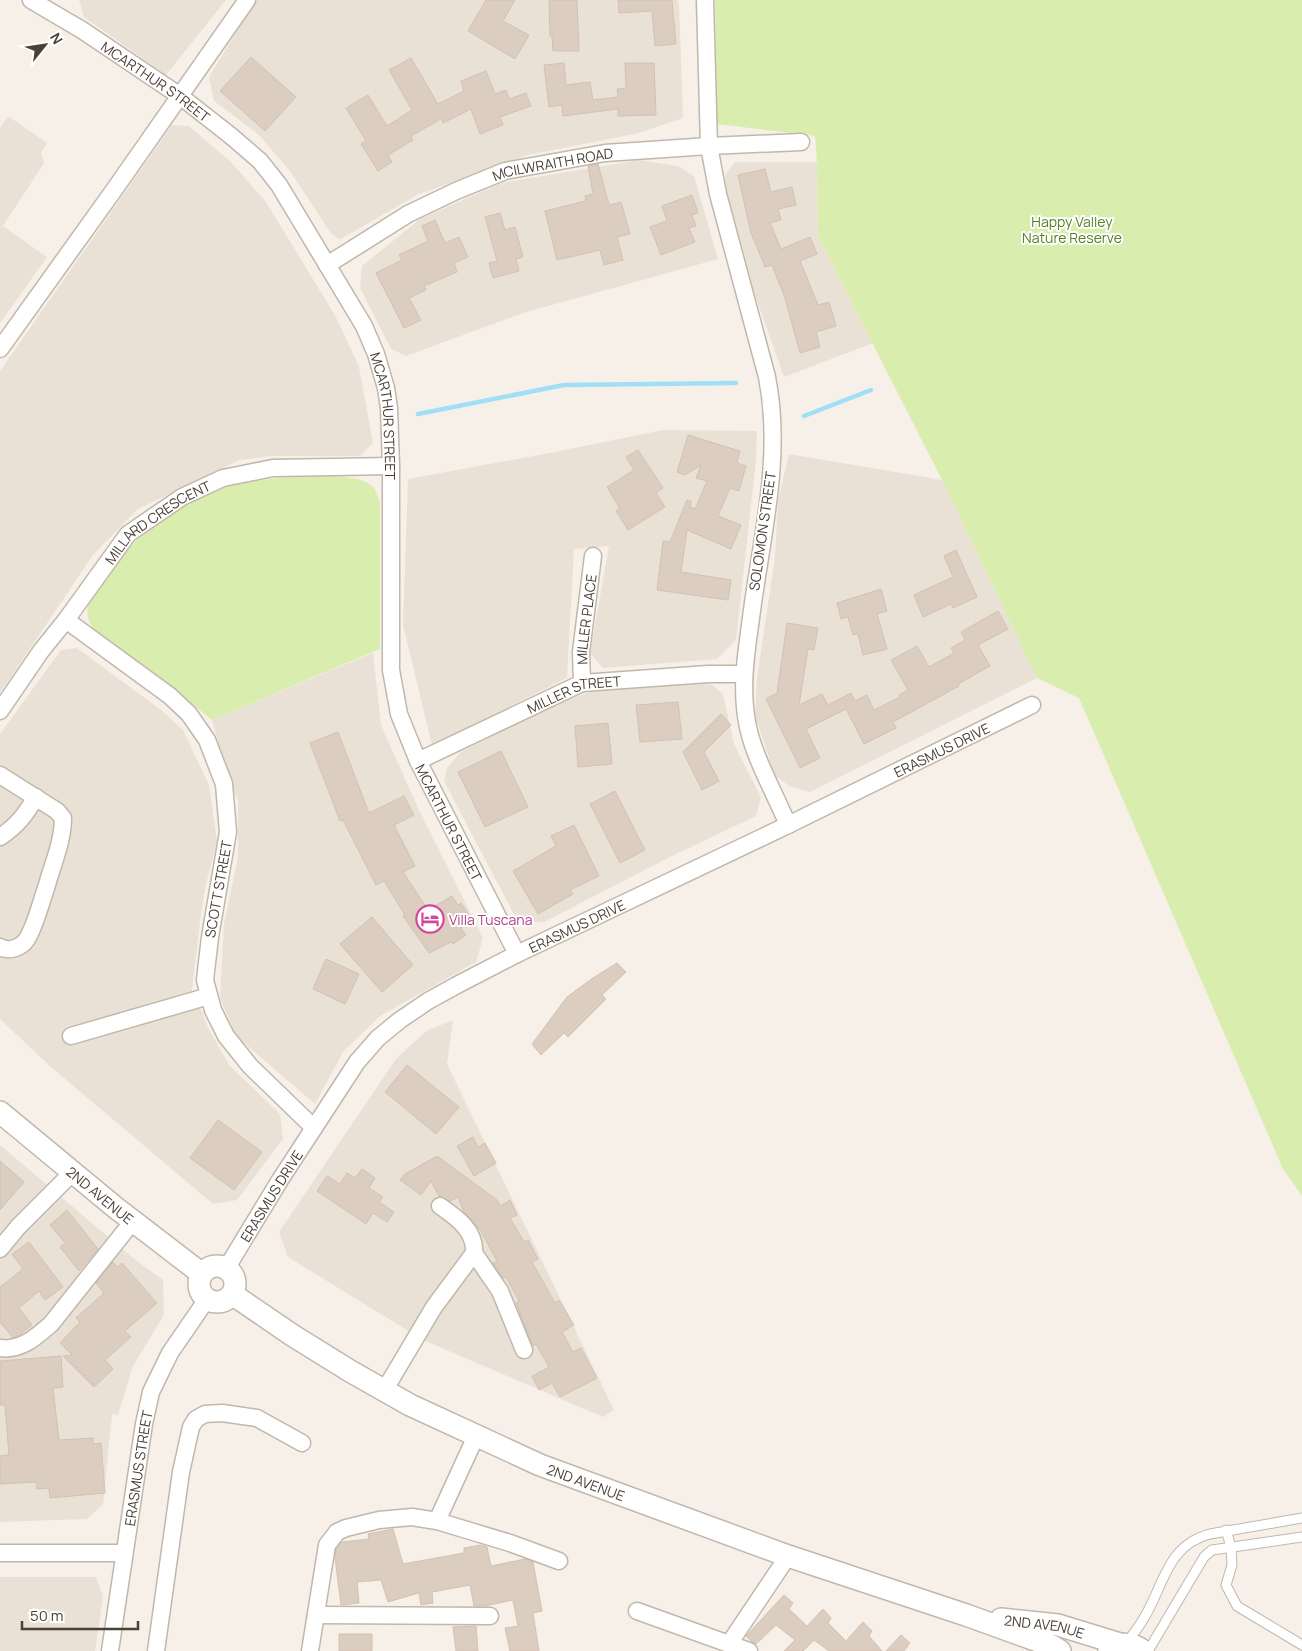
<svg xmlns="http://www.w3.org/2000/svg" width="1302" height="1651" font-family="Manrope,sans-serif">
<style>
.residential{fill:#eae1d6}
.green{fill:#d9edaf}
.lines{fill:none;stroke-linecap:round;stroke-linejoin:round}
.stream{stroke:#a1dff7;stroke-width:4.5}
.building{fill:#dbcdc0;stroke:#d4c1b0}
.service-casing{stroke:#c2b7aa;stroke-width:11}
.minor-casing{stroke:#c2b7aa;stroke-width:19}
.tertiary-casing{stroke:#c2b7aa;stroke-width:24}
.service{stroke:#fff;stroke-width:9}
.minor{stroke:#fff;stroke-width:16}
.tertiary{stroke:#fff;stroke-width:21}
.labels{text-anchor:middle;dominant-baseline:central;stroke-width:4;stroke-linejoin:round;paint-order:stroke}
.street-label{font-size:14px;fill:#4a4036;stroke:#fff}
.park-label{font-size:14px;fill:#548224;stroke:#fff}
.hotel-label{font-size:14px;fill:#b23c85;stroke:#fff;text-anchor:start}
</style>
<rect width="100%" height="100%" fill="#f6f0e9"/>
<path class="residential" d="M79,0h147l-60,75 -82,-58z
M256,0h421l2,4 4,114 -44,15 -111,22 -109,39 -80,46 -9,-8 -40,-61 -32,-37 -44,-33 -5,-24z
M8,116l39,27 -6,9 3,11 -41,63 44,31 -47,66v-195z
M172,125l17,1 42,36 35,40 70,115 23,50 14,76 -13,13h-89l-31,4 -102,49 -45,46 -93,138v-322z
M639,160l39,6 16,10 24,83 -195,54 -117,43 -15,-7 -31,-61 2,-22 58,-47 81,-36z
M735,162h82l1,74 55,107 -89,34 -41,-116 -19,-67 2,-20z
M663,430l94,1 -1,29 -20,180 -19,19 -114,9 -13,-15 19,-107 -35,3 -7,129 -135,67 -29,-120 5,-146 147,-27z
M789,454l153,26 95,198 -227,114 -19,-5 -16,-11 -20,-61 2,-37 18,-121 3,-57z
M77,648l84,62 22,20 26,55 8,56 -11,43 -4,22 -10,83 17,41 21,36 50,48 3,25 -46,61 -24,4 -162,-137 -51,-48v-285l61,-84z
M373,653l8,72 37,83 65,130 -7,24 -96,54 -37,36 -28,52 -78,-67 -17,-38 4,-75 14,-67v-57l-11,-25 -15,-55z
M699,683l12,1 12,10 11,50 27,53 -5,19 -84,40 -128,66h-26l-74,-141 3,-13 14,-16 104,-52 29,-9z
M453,1020l-6,44 167,346 -11,7 -180,-77 -135,-83 -9,-25 117,-173 30,-28z
M0,1145l133,113 30,22 1,35 -31,51 -15,49 -6,-1 -9,90 -16,15 -87,3z
M0,1577h96l7,19 -8,55h-95z"/>
<path class="green" d="M715,0h587v1196l-19,-27 -204,-471 -42,-20 -95,-198 -124,-244 -1,-74 -2,-26 -98,-12z
M287,477c22,0 73,-6 87,11 3,5 4,10 6,15v146l-168,71 -42,-34 -70,-50c-8,-8 -15,-18 -12,-30 2,-9 9,-16 14,-23 20,-28 42,-55 72,-74 12,-7 28,-14 42,-19 23,-8 47,-10 71,-13z"/>
<g class="lines">
<path class="stream" d="M418,414l146,-29 172,-2
M804,416l67,-26"/>
</g>
<path class="building" d="M486,0h29l-12,21 26,14 -14,24 -47,-28z
M549,0h28l2,51h-26l-1,-15h-2z
M618,0h54l4,44 -21,2 -3,-35 -33,2z
M251,57l45,40 -31,34 -45,-40z
M411,58l27,46 26,-13 -3,-10 25,-10 9,23 11,-4 3,9 17,-6 5,13 -31,11 3,8 -23,9 -9,-25 -28,14 -2,-4 -30,17 2,4 -25,15 4,7 -14,9 -17,-27 5,-3 -20,-33 22,-13 19,31 25,-16 -23,-40z
M564,63l2,22 24,-3 3,18 25,-3 -1,-8 9,-1 -1,-25h29l2,52 -38,1v-7l-55,7 -1,-11 -13,2 -5,-42z
M598,164l11,41 12,-3 9,32 -13,3 6,23 -19,5 -4,-15 -43,10 -12,-49 41,-10 -1,-5 8,-2 -5,-28z
M765,169l6,23 21,-5 4,18 -18,4 3,11 -11,3 11,26 29,-12 7,17 -17,7 18,44 11,-3 7,24 -20,6 4,15 -20,6 -15,-55 -13,-33 -7,2 -14,-34 -13,-58z
M692,195l6,18 -6,2 4,11 -7,2 6,14 -34,13 -11,-28 17,-6 -5,-15z
M500,213l5,17 10,-3 8,30 -7,2 3,12 -26,7 -4,-15 8,-2 -12,-44z
M435,220l10,23 14,-6 9,20 -14,6 3,9 -33,14 2,4 -17,8 12,22 -17,8 -28,-55 26,-13 -3,-5 29,-14 -6,-15z
M688,435l52,16 -3,12 9,3 -7,25 -9,-3 -12,28 23,9 -10,24 -44,-19 -6,42 50,8 -3,20 -71,-10 6,-49 7,1 17,-42 4,1 -1,6 5,2 12,-28 -11,-3 5,-13 -16,10 -8,-3z
M638,450l25,38 -7,5 9,14 -37,23 -12,-19 4,-2 -13,-22 27,-17 -8,-13z
M956,550l21,47 -24,11 -2,-4 -28,13 -9,-22 39,-18 -9,-21z
M881,589l6,22 -10,3 10,35 -24,6 -5,-21 -5,1 -5,-18 -7,2 -4,-16z
M998,611l10,18 -30,16 12,21 -32,18 1,2 -66,36 3,6 -32,16 -18,-35 -40,20 14,29 -20,10 -34,-69 11,-6 10,-70 31,5 -4,22 -6,-1 -9,56 23,-11 6,11 23,-12 4,8 12,-6 7,15 26,-13 -1,-2 9,-5 -17,-30 26,-14 12,21 25,-14 -3,-5 14,-8 -4,-8z
M678,702l4,37 -42,3 -4,-37z
M721,714l10,11 -27,27 15,29 -17,9 -19,-38z
M608,723l4,41 -34,3 -3,-41z
M338,732l31,81 35,-17 10,19 -20,10 21,41 -12,6 25,38 24,-14 6,9 3,-2 11,17 -11,8 5,7 -13,9 -2,-2 -22,11 -26,-37 2,-1 -21,-34 -8,4 -33,-65 -3,1 -30,-78z
M501,751l27,56 -43,20 -27,-55z
M615,791l30,59 -25,13 -30,-59z
M574,825l25,51 -29,14 3,4 -35,20 -25,-43 43,-25 -5,-10z
M372,917l41,48 -31,27 -42,-48z
M326,959l33,15 -14,30 -32,-15z
M617,963l9,9 -24,23 4,4 -38,38 -4,-4 -23,22 -9,-11 35,-47 26,-19z
M407,1065l52,42 -23,27 -51,-42z
M218,1120l44,32 -28,38 -44,-32z
M473,1137l5,10 7,-4 11,20 -22,13 -17,-30z
M437,1156l60,44 3,6 10,-6 7,15 -7,3 14,24 4,-2 10,19 -6,3 23,41 4,-3 15,25 -12,7 11,20 8,-4 16,30 -37,19 -8,-14 -13,7 -7,-14 16,-8v-3l-12,-21 -3,2 -17,-43 3,-2 -13,-24 -3,1 -10,-15 4,-2 -16,-30 -17,-19 -6,-15 -8,4 -11,-5 -8,-15 -10,14 -21,-15 5,-6z
M0,1161l24,21 -24,28z
M362,1169l13,9 -6,10 14,9 -4,5 15,10 -7,10 -14,-9 -7,11 -49,-33 10,-15 13,8 7,-11 8,5z
M67,1210l31,39 -19,22 -19,-24 5,-4 -15,-18z
M29,1242l34,45 -18,13 -6,-9 -20,17 13,17 -13,10 -6,3 -13,-16v-35l23,-18 -11,-15z
M113,1262l4,5 5,-4 35,40 -32,28 6,6 -26,23 8,9 -19,18 -31,-31 9,-1 -12,-12 20,-21 -4,-4 28,-25 -8,-10z
M61,1356l2,31 -10,1 6,52 34,-2v6l8,-1 4,50 -55,5 -1,-10 -12,1 -1,-7 -36,2v-28l9,-1 -4,-50h-5v-44z
M393,1529l10,35 61,-11v-5l17,-3 6,2 4,19 34,-7 8,3 9,49 -9,2 6,38h-29l-5,-23 13,-2 -5,-26 -28,6h-11l-4,-21 -38,7 1,11 -12,2 -2,-12 -31,9 -7,-22 -24,2 2,21 -18,2 -6,-48 1,-8 6,-7 27,-3 -1,-5z
M784,1595l9,8 -4,6 18,17 16,-17 8,9 -3,5 18,18 17,-19 9,9 -3,5 13,15h-53l-15,-11 -11,11h-19l11,-11 -19,-15 -20,19 -5,-3 -5,-5z
M476,1626l2,25h-22l-3,-24z
M339,1634h33v17h-33z
M901,1635l9,8 -6,8h-18z"/>
<g class="lines">
<g class="service-casing">
<path id="service" d="M1226,1530l5,17 1,18 -6,20 11,21 65,39
M1126,1644c6,-9 13,-17 18,-26 20,-33 23,-73 66,-84l92,-16
M1148,1651l56,-94 8,-7 90,-13"/>
</g>
<g class="minor-casing">
<g id="minor">
<path id="s1" d="M31,0l51,30 98,66 51,40 29,25 19,24 85,141 12,28 10,34 3,20 2,58v204l8,44 19,47 99,193"/>
<path d="M705,0l4,146 9,48 49,183c16,81 -6,161 -16,241 -5,36 -11,72 -3,109 6,30 28,69 40,98"/>
<path id="s2" d="M327,265l81,-51 48,-23 49,-20 100,-18 104,-7 92,-4"/>
<path d="M0,349l114,-159 133,-190"/>
<path d="M66,620l104,76 19,18 18,26 17,44 4,48 -18,105 -5,43 8,30 13,26 24,30 64,62"/>
<path id="s3" d="M582,683l-1,-31 12,-96"/>
<path id="s4" d="M0,711l41,-60 25,-31 62,-86 54,-37 41,-19 50,-10 118,-2"/>
<path id="s5" d="M418,761l164,-78 126,-9h35"/>
<path d="M0,775l57,36 6,7c0,23 -10,45 -16,67 -6,17 -11,39 -20,54 -6,9 -18,13 -27,8"/>
<path d="M0,837c18,-12 25,-22 36,-40"/>
<path d="M71,1036l138,-40"/>
<path d="M0,1249l18,-22 55,-55"/>
<path d="M474,1253l26,38 24,59"/>
<path id="s6" d="M226,1269l54,-89 77,-118 21,-24 22,-18 28,-19 29,-16 60,-31 271,-129 244,-120"/>
<path d="M0,1348c21,3 36,-11 51,-24l82,-103"/>
<path d="M384,1391l50,-84 40,-54c2,-22 -18,-36 -34,-47"/>
<path d="M437,1521l73,22 49,18"/>
<path d="M0,1553h124"/>
<path d="M637,1611l92,33"/>
<path d="M316,1615l174,1"/>
<path id="s7" d="M110,1651l34,-227 7,-32 19,-39 37,-54"/>
<path d="M156,1651l25,-179 10,-45 5,-8 9,-5 17,-1 35,5 45,25"/>
<path d="M310,1651l17,-106 10,-13 9,-4 33,-8 33,-3 25,4 39,-85"/>
<path d="M749,1651l-20,-7 59,-88"/>
</g>
</g>
<g class="tertiary-casing">
<g id="tertiary">
<path id="s8" d="M0,1112l116,96 86,66"/>
<circle cx="217" cy="1284" r="18"/>
<path id="s9" d="M232,1294l60,41 58,36 60,34 130,60 248,91 178,59 86,31 8,5"/>
<path id="s10" d="M1001,1619l57,6 62,19"/>
<path d="M1109,1651c11,-9 23,-9 34,0"/>
</g>
</g>
<use href="#service" class="service"/>
<use href="#minor" class="minor"/>
<use href="#tertiary" class="tertiary"/>
</g>
<defs>
<g id="hotel-ring" transform="scale(1.4375)"><circle r="9.5" fill="#fff" stroke="#d1479c" stroke-width="1.5"/><path d="M-6-4.5h1.5V1H6V5H4.5V3h-9V5H-6ZM-4 0a1.8 1.8 0 1 1 3.6 0ZM.5 0V-2.5h3Q6-2.5 6 0Z" fill="#d1479c"/></g>
</defs>
<g fill-rule="evenodd">
<use href="#hotel-ring" x="430" y="919"/>
</g>
<g class="labels">
<g class="street-label">
<text stroke="none"><textPath href="#s1" startOffset="149">MCARTHUR STREET</textPath></text>
<text stroke="none"><textPath href="#s2" startOffset="250">MCILWRAITH ROAD</textPath></text>
<text stroke="none"><textPath href="#s1" startOffset="569">MCARTHUR STREET</textPath></text>
<text stroke="none"><textPath href="#s4" startOffset="249">MILLARD CRESCENT</textPath></text>
<text transform="translate(762 531) rotate(-82)">SOLOMON STREET</text>
<text stroke="none"><textPath href="#s3" startOffset="64">MILLER PLACE</textPath></text>
<text stroke="none"><textPath href="#s5" startOffset="171">MILLER STREET</textPath></text>
<text stroke="none"><textPath href="#s6" startOffset="911">ERASMUS DRIVE</textPath></text>
<text stroke="none"><textPath href="#s1" startOffset="988">MCARTHUR STREET</textPath></text>
<text transform="translate(218 889) rotate(-80)">SCOTT STREET</text>
<text stroke="none"><textPath href="#s6" startOffset="506">ERASMUS DRIVE</textPath></text>
<text stroke="none"><textPath href="#s8" startOffset="130">2ND AVENUE</textPath></text>
<text stroke="none"><textPath href="#s6" startOffset="86">ERASMUS DRIVE</textPath></text>
<text stroke="none"><textPath href="#s7" startOffset="185">ERASMUS STREET</textPath></text>
<text stroke="none"><textPath href="#s9" startOffset="402">2ND AVENUE</textPath></text>
<text stroke="none"><textPath href="#s10" startOffset="44">2ND AVENUE</textPath></text>
</g>
<g class="park-label">
<text x="1072" y="221">Happy Valley<tspan x="1072" dy="16">Nature Reserve</tspan></text>
</g>
<g class="hotel-label">
<text x="449" y="919">Villa Tuscana</text>
</g>
</g>
<g transform="translate(45 45) rotate(60)" stroke="#ffffff" stroke-width="4" paint-order="stroke">
<path d="M0-4L9 19L0 12L-9 19Z" fill="#4a4036"/>
<text y="-8" font-size="14" font-weight="bold" text-anchor="middle" fill="#4a4036">N</text>
</g>
<path d="M22 1621v8h116v-8" fill="none" stroke="#4a4036" stroke-width="2.5"/>
<text x="30" y="1621" font-size="15" fill="#4a4036" stroke="#ffffff" stroke-width="4" paint-order="stroke">50 m</text>
</svg>
